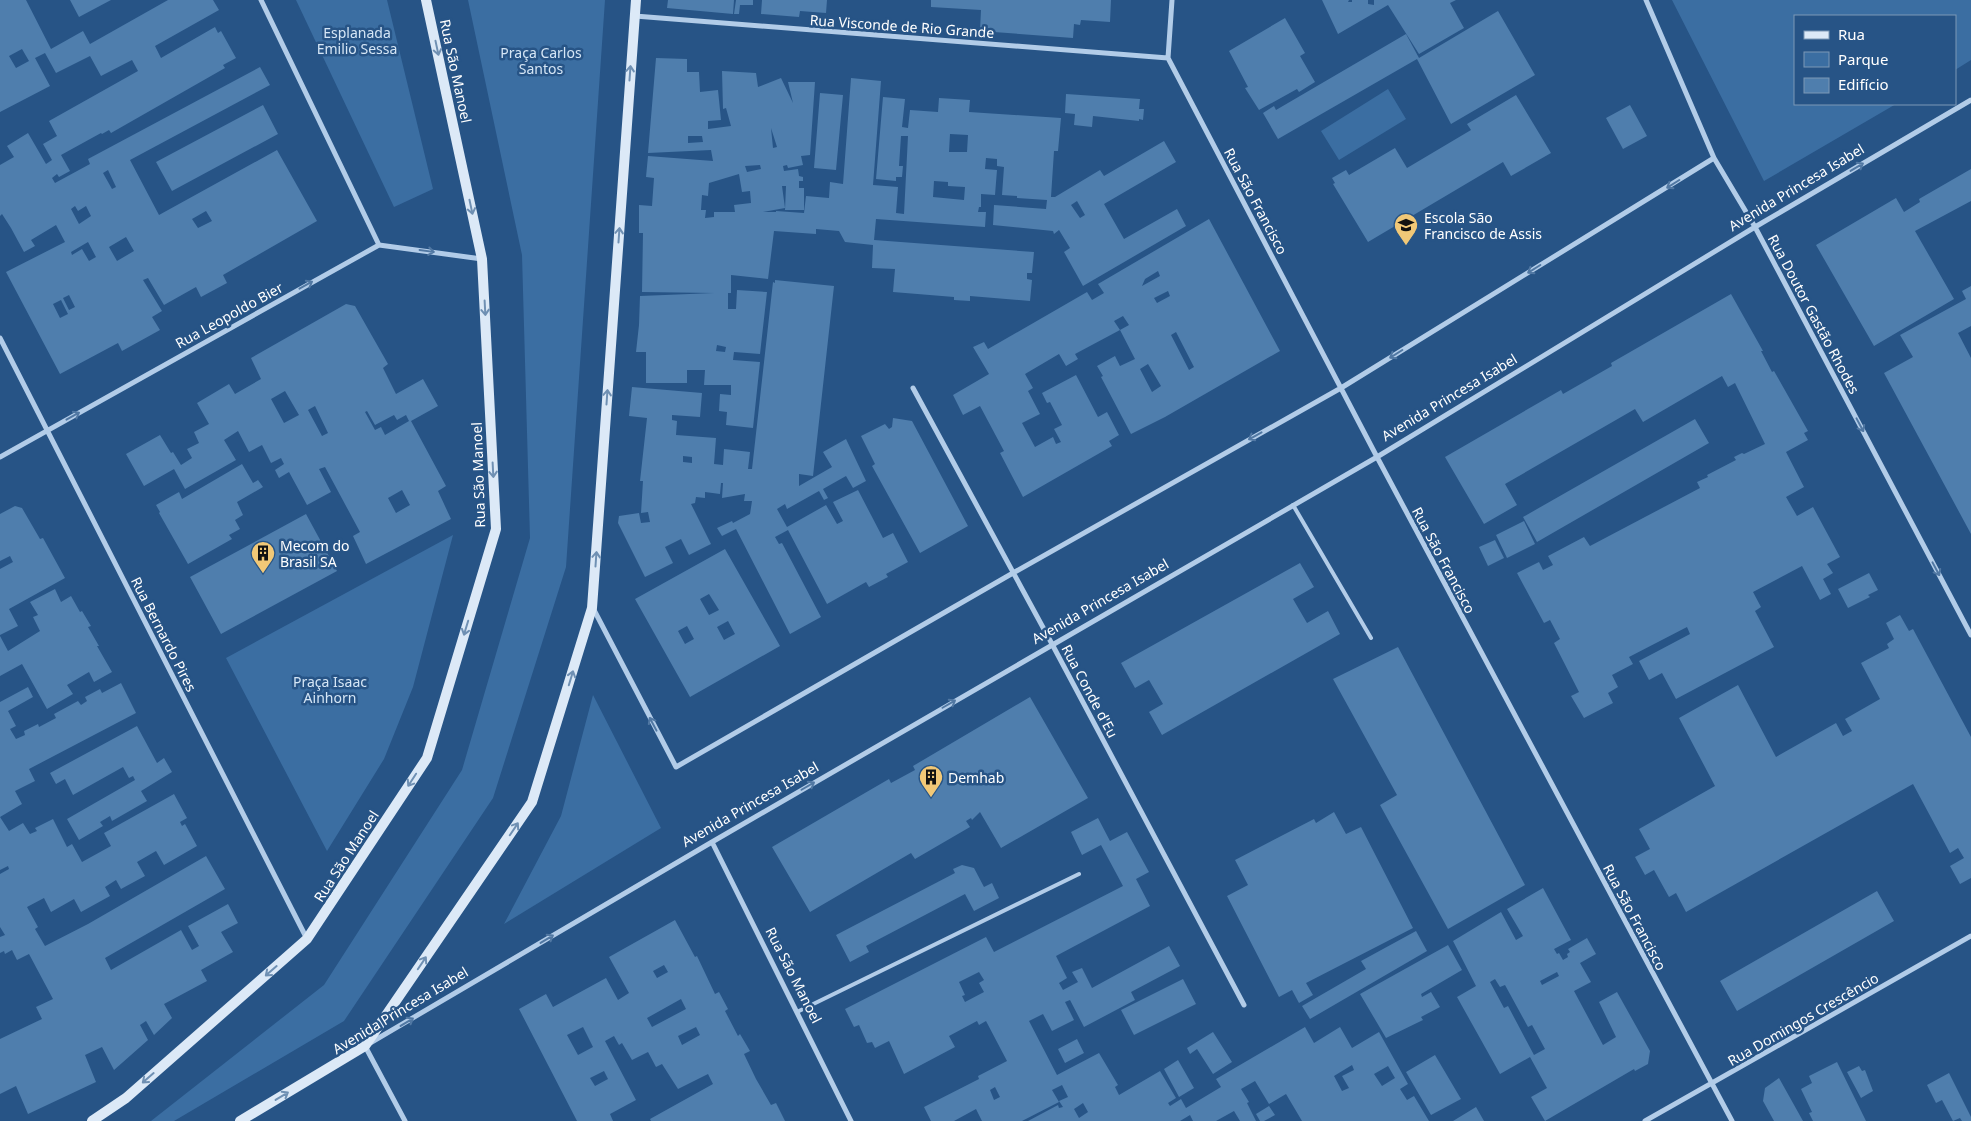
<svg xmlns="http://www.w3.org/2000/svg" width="1971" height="1121" font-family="'Noto Sans',sans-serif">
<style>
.green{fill:#3b6ea2}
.building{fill:#4f7ead;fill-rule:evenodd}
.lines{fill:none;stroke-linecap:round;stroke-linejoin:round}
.service{stroke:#b2cce8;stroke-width:4}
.minor{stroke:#b2cce8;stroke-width:5}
.secondary{stroke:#dce9f7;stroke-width:10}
.oneway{stroke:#6f90b3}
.oneway2{stroke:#5178a3}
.labels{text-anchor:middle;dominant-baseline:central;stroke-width:5;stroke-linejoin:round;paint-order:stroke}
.street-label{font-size:14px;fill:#fff;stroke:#275486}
.park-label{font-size:14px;fill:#d5e6f6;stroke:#275486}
.poi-label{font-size:14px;fill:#fff;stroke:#275486;text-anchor:start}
</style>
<rect width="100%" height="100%" fill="#275486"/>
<path class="green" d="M296,0h91l46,189 -39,18z
M468,0h137l-39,567 -73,231 -149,223 -170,100h-23l173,-136 138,-215 68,-232 -8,-283z
M1672,0h299v60l-16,10v-54h-160v88h101l-132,77z
M1388,89l18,30 -67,41 -18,-29z
M453,535l-40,152 -29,72 -57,92 -101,-193z
M593,695l68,133 -157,96 57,-108z"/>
<path class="building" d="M0,0h26l25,49 32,-18 7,13 78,-44h45l6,10 -64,36 6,12 54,-31 3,6 3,-2 15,27 -13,7 2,3 -114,65 -2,-3 -7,4 -1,-1 -40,22 9,16 -11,6 -2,-3 -5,4 3,5 35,-19 -2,-5 172,-92 10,18 -140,75 29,55 118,-65 40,71 -94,54 4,8 -26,14 -5,-10 -32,18 -16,-27 -5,2 19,31 -10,6 8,13 -38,21 -4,-8 -58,31 -54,-102 59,-30 -9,-17 -25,15 4,6 -11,6 -13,-24 -9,-14 -2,2v-51l14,-8 -7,-11 21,-13 18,31 6,-4 -9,-16 14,-8 -8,-15 89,-50 -6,-11 -31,16 -11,-20 -34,17 -11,-20 -10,5 15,28 -50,26zM22,49l7,12 -13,7 -7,-12zM108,170l8,17 -4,2 -9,-16zM75,206l3,5 8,-5 5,10 -12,8 -8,-15zM206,211l6,10 -14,7 -6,-9zM126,237l8,14 -17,10 -8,-14zM88,242l8,15 -7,4 -7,-12 -10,6 -1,-3zM69,295l6,12 -6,3 -6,-12zM61,300l7,14 -8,4 -7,-14z
M70,0h41l-32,17z
M668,0h66l-1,14 -66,-6z
M736,0h17v5h-13l-1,9h-5z
M762,0h65l-1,13 -26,-2 -1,6 -38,-3z
M931,0h180l-1,22 -29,-2 -1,5 -6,-1 -1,14 -93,-7 1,-21 -50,-3z
M1322,0h27l-1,2h4v-2h16v4l6,1v-5h82l-6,3 14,25 -45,26 -31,-49 -50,29z
M1498,11l37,64 -84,49 -34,-65 -139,80 -15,-26 11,-7 2,4 130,-76 13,24z
M1285,18l20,35 -5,3 15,26 -16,10 -2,-3 -38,21 -14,-22 3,-1 -19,-36z
M656,58l31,1v13h12l1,20 18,-2 3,30 -13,1v8l23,-3 -5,-18 -3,1 -1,-38 34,2 2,14 23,-9 12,25 -5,-21h27l-5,73 -9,1 2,9 -15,3 -1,-3 -4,1 1,5 14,-2 1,7 4,1v4h-4v7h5v22h-19l1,-24h-4l3,22 -22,4h13v-1l28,2 2,-17 23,2 1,-16 13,2 8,-106 30,3 -8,104 25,2 -2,26 8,1 4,-78h-7l-2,30h4l-1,11h-6v4l-20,-2 7,-82 22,2 -3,28 6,1 2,-18 28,2 1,-14 31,2 -1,12 92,6 -3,33h-4l-3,46h4l45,-27 4,6 60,-35 12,21 -72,42 20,35 53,-30 9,17 -103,60 -19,-34 6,-4 -11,-18 -5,4 -1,-3 -60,-6 1,-20 52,4 1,-9 -30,-2v-2l-15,-1 2,-28 -7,-1v-7l-11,-1 -1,11 12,1 -2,25 -14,-1v13h-2l-1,5h8l-1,15 -109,-8 -2,21 160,12 -2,21h-5v6l5,1 -2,21 -60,-5v5l-16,-1v-3l-61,-5 2,-23 -23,-1 1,-23 -28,-3 -6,-11 -23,-2v5l-42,-3 -6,48 -37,-4v18h-3v16h8l1,-19 30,2 -7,62 -26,-2 -1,8 27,2 -7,66 -27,-3 1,-13 -8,-1 1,-17 11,1v-10h-27l1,-15h-18v13h-41v-31h-10l3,-27 1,-29 74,-3 -72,-1 1,-59h-4v-28l13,1 2,-28 -8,-1 2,-21 65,5 -2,-11 -63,3zM771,128l6,19 -4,1zM950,134l18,1 -1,17h-18zM688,136h14l1,6 -15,1zM760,165l1,4 -14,3 -2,-6zM739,174l3,18 8,-1 1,12 -17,2 1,7h-21v5l-9,1 1,-8h-5l1,-15 6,1 1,-13zM934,181l14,1v4l17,1 -1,13 -31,-3zM1077,201l8,14 -5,3 -9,-13zM717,345l9,2 -1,5 -9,-1z
M820,93l23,2 -7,75 -22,-2z
M1066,94l74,5 -1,10h5l-1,11 -4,-1v2l-46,-5 -1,11 -18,-2 1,-11 -10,-1z
M1516,95l35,58 -40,23 -8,-14 -135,80 -35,-58 2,-1 -3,-5 14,-8 3,5 46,-27 12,20 64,-38 -4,-6z
M263,105l15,29 -106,57 -16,-29z
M1630,105l17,31 -24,13 -17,-31z
M1971,169v32l-56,30 39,68 -80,47 -58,-101 80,-47 8,14 16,-10 -1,-3z
M1209,219l71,132 -115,66 -34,17 -30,-57 2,-1 -6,-10 18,-10 5,10 15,-7 -15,-29 -45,24 3,5 -12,7 -7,-12 -34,20 8,14 -5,3 12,23 -18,9 13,24 18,-10 3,7 5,-2 -7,-13 8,-4 -12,-23 -3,1 -5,-10 34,-18 22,42 9,-5 12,23 -10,6 3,5 -89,51 -23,-44 4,-2 -24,-45 -17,9 -10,-20 36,-21 -16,-27 11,-5 4,7 99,-57 5,8 12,-7 -6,-9zM1158,271l2,5 -18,10 3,-7zM1168,291l2,5 -13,7 -3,-5zM1123,316l6,9 -9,5 -6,-9zM1176,332l18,35 -5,3 -18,-35zM1148,364l13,22 -9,6 -12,-23z
M775,280l59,6 -21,190 -14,-2v12l33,-19 -9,-15 23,-13 20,42 -13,7 -7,-12 -23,13 5,9 -4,2 -5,-9 -32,18 -2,-5 -8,5 10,18 39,-22 11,19 6,-3 -10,-19 25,-12 25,48 10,-5 15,29 -22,12 2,3 -19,10 -3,-5 -39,22 -39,-74 -13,7 4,7 3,-1 39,74 -31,17 -54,-105 -14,7 -5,-8 15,-7 1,2 17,-9 2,-13h-8l1,-7 -23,4 1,-15h-2l-1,11 -15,-2v6l-9,-1 -1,6 -4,1 20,40 -22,11 -8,-16 -16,8 8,16 -28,14 -27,-54 1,-7 20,-3 2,10 9,-1 -2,-10 -7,1 2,-32h-3l7,-63 -18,-2 3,-29 70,6 -2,24 -28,-2v5l5,1 -1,14 40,3 -2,26 9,1 1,-16 26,3 -2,17h4l21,-187 2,1zM683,456l9,1v6l-9,-1z
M1971,286v40l-13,7 13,25v176l-87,-161 29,-16 -13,-22 66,-36 -4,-8z
M1731,294l32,57h-2l11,21 2,-1 34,60 -4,2 4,7 -22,12 18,35 -18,10 11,19 16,-9 27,50 -13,7 6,9 -10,6 8,15 -11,6 -18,-34 -49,26 8,15 -6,4 19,36 -98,52 -14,-26 -13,7 -10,-19 51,-27 -3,-7 -58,30 4,7 -21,11 6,12 -10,6 5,10 -29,15 -13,-22 8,-4 -25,-49 6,-4 -10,-19 -6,3 -27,-50 22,-11 4,8 10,-5 -5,-9 36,-19 6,9 110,-58 -3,-6 11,-5 -1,-2 29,-15 -2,-3 8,-4 2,1 21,-10 -30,-61 -7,4 -6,-11 -79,46 -8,-13 -130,75 12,21 -33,19 -39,-67 116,-67 2,4 49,-28 -1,-3z
M346,304l9,2 33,58 -5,4 13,26 27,-15 15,27 -27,15 35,65 -8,5 13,28 -85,45 -13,-28 7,-4 -35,-65 -6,2 12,23 -24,13 -18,-33 -10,6 -4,-8 9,-6 -3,-6 -10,5 -9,-18 -13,7 -11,-21 -14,9 12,20 -51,29 -11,-20 -30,17 -18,-32 34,-19 11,18 2,-1 8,13 11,-7 -5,-9 12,-6 -5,-11 15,-8 -12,-21 32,-19 6,10 26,-15 -10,-21zM285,391l14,24 -15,8 -13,-24zM315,406l13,27 -6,3 -14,-26zM367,411l8,14 19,-10 3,5 9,-5 3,6 -24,14 -4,-8 -6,3 -10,-18zM402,490l8,15 -14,8 -8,-15z
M893,418l19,3 56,105 -48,27 -48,-87 3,-2 -14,-28 24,-12 4,5 3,-2z
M1695,419l14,24 -172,99 -14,-25z
M242,464l11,19 5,-3 5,7 -26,15 6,13 -8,5 5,9 -11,6 3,4 -44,25 -29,-51 1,-1 -4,-7 23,-13 3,7z
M15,506l7,2 18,31 3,-1 22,40 -56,31 9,17 -18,9v-66l13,-7 -3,-6 -10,5v-47z
M306,514l31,57 -116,63 -31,-57z
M1524,521l11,23 -28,14 -11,-23z
M1495,540l9,18 -16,8 -9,-19z
M725,549l55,97 -90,51 -55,-98zM709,594l10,16 -10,5 -9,-16zM728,621l7,13 -11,6 -7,-13zM687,626l7,13 -9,5 -7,-13z
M1300,563l14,24 -21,12 14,24 21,-12 12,23 -178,101 -13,-23 14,-8 -14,-24 -14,8 -14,-25z
M1869,573l9,17 -10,5 2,2 -22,11 -10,-19z
M55,589l6,13 10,-6 9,16 2,-1 9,15 -3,1 11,19h-2l15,26 -18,10 -5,-10 -22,13 6,9 -26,15 -25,-45 -22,12v-40l8,15 32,-20 -7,-14 5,-2 -8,-13z
M1900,615l9,16 4,-2 58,108v141l-11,6 -10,-18 14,-8 -6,-10 -8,5 -37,-69 -227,128 -10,-19 -7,4 -15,-27 -9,5 -10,-18 15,-8 -11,-20 76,-43 -36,-68 59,-33 38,72 60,-34 7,13 9,-5 -7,-12 35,-20 -19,-36 28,-15 -2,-4 7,-5 -8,-16z
M1398,647l127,238 -77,44 -68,-124 17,-10 -64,-116z
M121,683l15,30 -107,56 6,12 -20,10 7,13 -22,13 9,14 14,-8 7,11 7,-3 -2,-3 18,-9 14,28 5,-3 10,18 29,-16 -7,-13 70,-39 13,24 -7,4 2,4 3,-2 12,22 -33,19 -8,-14 -19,11 8,14 -24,13 -5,-9 -11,7 5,9 -29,16 -7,-13 -23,13 -7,-14 -17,9 11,20 -3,2 10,17 43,-22 118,-68 19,33 -120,69 6,12 70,-40 11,20 7,-4 -11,-20 40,-22 10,19 -17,9 12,20 -32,18 6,11 -43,23 8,14 -18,17 -8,-14 -6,4 8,15 -34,30 -12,-23 -17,8 11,27 -68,32 -12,-28 -16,8v-55l42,-20 -6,-12 17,-8 -24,-45 -12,6 -5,-10 -7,4 -1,-3 -4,2v-16l5,-2 -5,-8v-53l9,-5 -1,-3 -8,4v-168l28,-15 5,10 -25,14 8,15 -6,3 6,10 9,-4 -1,-4 14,-7 1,3 17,-9 -2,-4 24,-13 3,4 6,-4 -2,-4 15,-8 2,4z
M1030,697l58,101 -87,50 -21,-36 -8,8 -1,-2 -5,3 4,6 -55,32 -4,-6 -101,59 -38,-65 117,-68 2,4 24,-13 -2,-4z
M137,726l20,37 7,-5 8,14 -31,19 6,10 -35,20 -2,-5 -10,6 3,4 -24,14 -12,-21 68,-39 -2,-4 -4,2 -6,-11 -50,28 -8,-16 -9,5 -6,-11z
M1334,812l12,22 15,-7 52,101 -107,55 7,12 -14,8 -7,-13 -13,7 -52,-101 21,-11 -13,-25 79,-41 2,4z
M1098,818l12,23 17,-9 22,40 -13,7 14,27 -94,50 11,22 -8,5 4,7 15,-8 -6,-10 10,-4 10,20 77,-42 11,20 -49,26 4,8 -51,27 -14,-27 -5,2 9,18 -22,11 -9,-17 -14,7 28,54 42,-22 19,32 -3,2 4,8 41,-24 16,27 -8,5 2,3 11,-7 5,9 35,-21 -5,-8 89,-52 9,16 26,-16 12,21 27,-16 29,52 -8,5 7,11 7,-4 15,25h-127l-16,-27 -17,10 -14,-23 -14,8 8,13 -2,1 9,18h-16l-6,-10 -18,10h-23l-3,-6 -10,6h-152l30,-16 1,3 4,-1 -4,-6 9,-4 -6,-12 -10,5 7,12 -37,19h-40l-6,-12 -22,12h-23l-7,-14 55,-28 -1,-3 29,-15 -21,-40 -7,4 -2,-4 -28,15 6,11 -51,27 -15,-33 -14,7 -3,-6 -5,1 -8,-18 -5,2 -9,-18 141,-72 8,15 129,-66 -22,-41 -19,10 -11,-23zM979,972l5,8 -5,3 5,9 -19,10 -3,-6 3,-1 -6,-13zM1352,1065l2,5 -12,6 7,12 -7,3 -8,-15zM1388,1066l7,12 -13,8 -8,-12zM995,1087l5,10 -6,3 -4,-10zM1083,1103l5,9 -9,6 -5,-9z
M962,865l12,3 10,19 8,-4 7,15 -25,13 -9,-17 -99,52 3,6 -19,10 -14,-27 119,-62 -2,-4z
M1543,888l28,52 -17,9 3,5 2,-1 4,7 5,-3 -1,-3 3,-2 -2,-3 19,-11 9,16 -16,9 11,19 -17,9 29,54 13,-8 -17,-35 18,-10 33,59 -2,13 -13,7 -1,-2 -89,52 -14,-24 16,-9 -17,-31 -30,17 -43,-77 19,-11 -23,-45 48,-29 15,28 7,-4 -16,-27zM1557,972l2,4 -17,9 -2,-4zM1495,979l5,8 5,-2 23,42 4,-2 13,24 -11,6 -26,-49 -4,2 -14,-26z
M1877,891l17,30 -157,90 -17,-30z
M675,920l20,37 2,-1 18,38 4,-2 9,17 -3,2 13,25 2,-2 10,17 -6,3 12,25 15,26 5,-2 9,18h-134l-1,-2 63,-35 -5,-10 -30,15 -16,-25 -6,3 -8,-15 -16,8 -10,-17 -3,2 -5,-9 -9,5 31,59 -26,14 3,7h-36l-58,-112 27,-15 7,13 53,-29 12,22 11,-7 -20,-36zM664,965l4,7 -11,6 -4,-7zM681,999l5,10 -34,18 -5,-9zM583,1027l10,20 -15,8 -11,-20zM696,1027l4,8 -18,10 -4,-9zM604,1071l4,8 -13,7 -5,-8z
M1416,931l11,20 -117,68 -8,-13 64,-37 -5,-8z
M1448,945l14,25 -41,24 1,3 9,-5 9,15 -19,10 2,3 -37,18 -26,-44z
M1183,979l13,25 -62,31 -13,-25z
M1213,1032l19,30 -19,12 -16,-25 -7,5 -3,-6z
M1077,1039l7,14 -19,10 -7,-14z
M1435,1055l26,44 -30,16 -25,-43z
M1178,1060l16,28 -15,9 -15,-28z
M1837,1062l29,59h-53l-4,-8 3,-1 -11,-23 11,-6 -3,-7z
M1859,1066l3,5 3,-1 8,21 -12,7 -14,-26z
M1949,1073l22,44v4h-9l-2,-3 -7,3 -11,-21 -6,3 -9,-18z
M1779,1078l24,43h-29l-11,-20 2,-13z
M1269,1106l6,9 -11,6h-4l-4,-7z
M1476,1107l8,14h-31z"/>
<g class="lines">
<path class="service" d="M1293,505l78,133
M797,1012l282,-138"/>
<path class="minor" d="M261,0l118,245
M1172,0l-4,58 209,399 355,664
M1646,0l68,158 41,69 216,408
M635,16l533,42
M0,338l307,601
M913,388l139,256 192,361
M0,457l379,-212 103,14
M593,608l83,159 337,-194 328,-185 373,-230
M712,842l139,279
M405,1121l-40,-75 347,-204 665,-385 378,-230 216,-127
M1645,1121l326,-185"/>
<path class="secondary" d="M92,1121l34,-23 181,-159 120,-181 69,-229 -14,-270 -56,-259
M240,1121l125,-75 167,-244 60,-194 44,-608"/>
</g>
<defs><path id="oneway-shaft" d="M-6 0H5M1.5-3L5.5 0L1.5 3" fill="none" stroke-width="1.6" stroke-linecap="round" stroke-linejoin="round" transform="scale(1.25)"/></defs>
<g class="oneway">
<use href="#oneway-shaft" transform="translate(437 48) rotate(78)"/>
<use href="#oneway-shaft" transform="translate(630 73) rotate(-86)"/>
<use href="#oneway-shaft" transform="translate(471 207) rotate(78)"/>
<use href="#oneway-shaft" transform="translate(619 235) rotate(-86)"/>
<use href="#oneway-shaft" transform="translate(485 308) rotate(87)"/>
<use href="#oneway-shaft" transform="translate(607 397) rotate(-86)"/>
<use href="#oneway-shaft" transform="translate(493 470) rotate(87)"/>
<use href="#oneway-shaft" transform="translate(596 559) rotate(-86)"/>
<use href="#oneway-shaft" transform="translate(466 628) rotate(107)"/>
<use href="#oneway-shaft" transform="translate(571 678) rotate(-73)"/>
<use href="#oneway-shaft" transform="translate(412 780) rotate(123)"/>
<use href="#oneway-shaft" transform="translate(514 829) rotate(-56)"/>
<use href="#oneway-shaft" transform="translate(422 963) rotate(-56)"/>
<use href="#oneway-shaft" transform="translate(271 971) rotate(139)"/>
<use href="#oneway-shaft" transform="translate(148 1078) rotate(139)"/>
<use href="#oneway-shaft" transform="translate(282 1096) rotate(-31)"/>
</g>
<g class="oneway2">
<use href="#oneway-shaft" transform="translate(1857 167) rotate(-31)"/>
<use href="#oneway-shaft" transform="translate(1673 184) rotate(148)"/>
<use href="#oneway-shaft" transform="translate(427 251) rotate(8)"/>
<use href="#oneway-shaft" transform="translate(1534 269) rotate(148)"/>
<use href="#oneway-shaft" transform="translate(306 285) rotate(-29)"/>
<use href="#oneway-shaft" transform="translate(1396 354) rotate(148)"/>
<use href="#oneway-shaft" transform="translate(73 416) rotate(-29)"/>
<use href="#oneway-shaft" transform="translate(1860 425) rotate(62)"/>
<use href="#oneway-shaft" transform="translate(1255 436) rotate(151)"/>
<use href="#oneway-shaft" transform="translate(1936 569) rotate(62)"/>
<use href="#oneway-shaft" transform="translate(949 704) rotate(-30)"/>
<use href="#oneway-shaft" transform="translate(653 724) rotate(-118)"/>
<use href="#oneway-shaft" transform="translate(808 786) rotate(-30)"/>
<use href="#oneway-shaft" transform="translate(547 939) rotate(-31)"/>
<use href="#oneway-shaft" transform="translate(407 1022) rotate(-31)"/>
</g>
<defs>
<g id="school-pin" transform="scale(1.25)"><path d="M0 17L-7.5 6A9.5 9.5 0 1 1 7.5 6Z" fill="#f1c877" stroke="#275486"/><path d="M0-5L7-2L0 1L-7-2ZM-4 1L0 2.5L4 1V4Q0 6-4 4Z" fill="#111"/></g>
<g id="building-pin" transform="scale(1.25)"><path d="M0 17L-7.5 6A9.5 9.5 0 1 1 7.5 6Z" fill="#f1c877" stroke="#275486"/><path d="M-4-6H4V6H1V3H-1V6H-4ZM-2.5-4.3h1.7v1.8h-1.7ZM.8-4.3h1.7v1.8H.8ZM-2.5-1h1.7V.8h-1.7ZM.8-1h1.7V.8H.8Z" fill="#111"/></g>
</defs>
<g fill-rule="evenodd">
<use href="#school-pin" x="1406" y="225"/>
<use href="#building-pin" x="263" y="553"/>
<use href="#building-pin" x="931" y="777"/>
</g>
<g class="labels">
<g class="street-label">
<text transform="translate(902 26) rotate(4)">Rua Visconde de Rio Grande</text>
<text transform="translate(456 71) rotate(78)">Rua São Manoel</text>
<text transform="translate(1796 187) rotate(-31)">Avenida Princesa Isabel</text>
<text transform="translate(1256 201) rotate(62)">Rua São Francisco</text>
<text transform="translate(1814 314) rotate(62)">Rua Doutor Gastão Rhodes</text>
<text transform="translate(229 315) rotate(-29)">Rua Leopoldo Bier</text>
<text transform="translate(1449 397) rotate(-31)">Avenida Princesa Isabel</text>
<text transform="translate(478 475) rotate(-92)">Rua São Manoel</text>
<text transform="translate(1444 560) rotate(62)">Rua São Francisco</text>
<text transform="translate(1100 601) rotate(-30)">Avenida Princesa Isabel</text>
<text transform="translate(164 634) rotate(63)">Rua Bernardo Pires</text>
<text transform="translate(1090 691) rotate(62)">Rua Conde d'Eu</text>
<text transform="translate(750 804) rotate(-30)">Avenida Princesa Isabel</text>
<text transform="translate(346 856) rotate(-57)">Rua São Manoel</text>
<text transform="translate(1635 917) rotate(62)">Rua São Francisco</text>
<text transform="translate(794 975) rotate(63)">Rua São Manoel</text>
<text transform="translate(400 1010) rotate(-31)">Avenida Princesa Isabel</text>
<text transform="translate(1803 1019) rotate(-30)">Rua Domingos Crescêncio</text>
</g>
<g class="park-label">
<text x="357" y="32">Esplanada<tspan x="357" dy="16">Emilio Sessa</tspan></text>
<text x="541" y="52">Praça Carlos<tspan x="541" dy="16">Santos</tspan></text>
<text x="330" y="681">Praça Isaac<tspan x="330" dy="16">Ainhorn</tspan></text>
</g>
<g class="poi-label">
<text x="1424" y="217">Escola São<tspan x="1424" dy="16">Francisco de Assis</tspan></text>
<text x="280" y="545">Mecom do<tspan x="280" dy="16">Brasil SA</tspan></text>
<text x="948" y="777">Demhab</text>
</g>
</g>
<rect x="1794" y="15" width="162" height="90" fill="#275486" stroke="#7d98b6"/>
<rect x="1804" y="31" width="25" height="8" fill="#dce9f7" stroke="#7d98b6"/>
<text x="1838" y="40" font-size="15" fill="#ffffff">Rua</text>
<rect x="1804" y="52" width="25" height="15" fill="#3b6ea2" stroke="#7d98b6"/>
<text x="1838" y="65" font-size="15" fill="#ffffff">Parque</text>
<rect x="1804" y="78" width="25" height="15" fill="#4f7ead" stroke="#7d98b6"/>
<text x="1838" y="90" font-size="15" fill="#ffffff">Edifício</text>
</svg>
